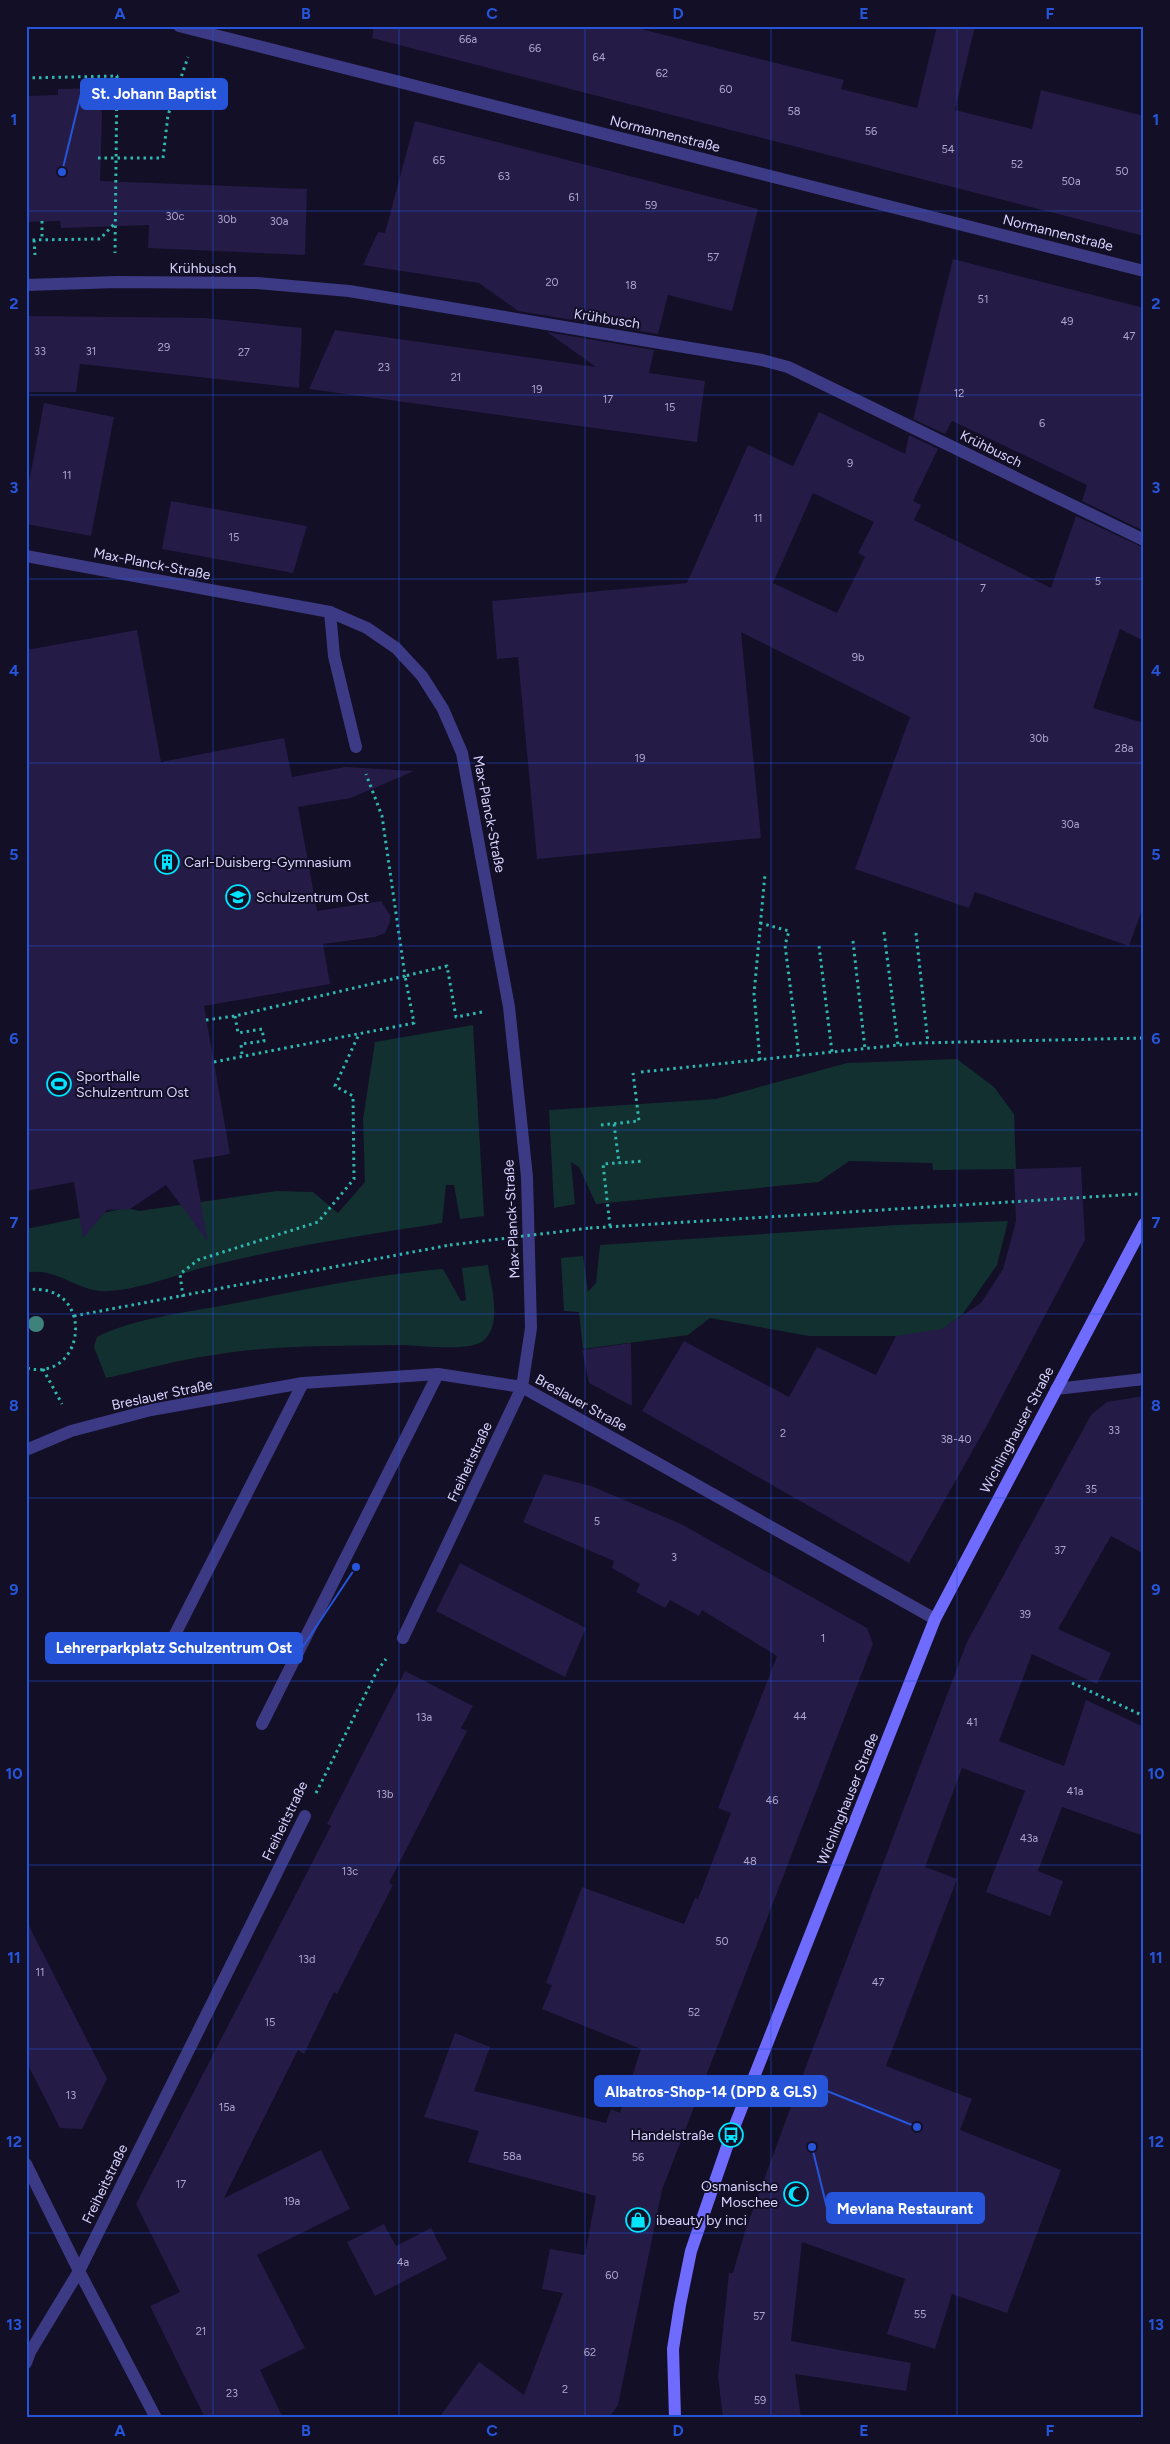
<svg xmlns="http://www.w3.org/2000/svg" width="1170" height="2444" font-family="Figtree,sans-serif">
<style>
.green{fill:#12302f}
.building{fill:#241b47;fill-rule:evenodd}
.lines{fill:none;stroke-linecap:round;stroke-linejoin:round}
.path{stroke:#2fb8b0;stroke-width:3;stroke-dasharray:2.5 4;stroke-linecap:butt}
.lane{stroke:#3d3a85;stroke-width:12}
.street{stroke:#3d3a85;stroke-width:12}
.secondary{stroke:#6f6bff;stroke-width:12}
.path-bridge{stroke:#2fb8b0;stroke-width:3;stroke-dasharray:2.5 4;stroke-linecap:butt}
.tree{fill:#3d827b}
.grid{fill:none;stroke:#2655da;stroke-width:1;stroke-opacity:0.55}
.labels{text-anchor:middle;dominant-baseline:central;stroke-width:4;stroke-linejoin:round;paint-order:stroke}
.number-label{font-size:11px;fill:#aca6d1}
.street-label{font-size:14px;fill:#d9d4ff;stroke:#130f26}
.poi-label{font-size:14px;fill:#d9d4ff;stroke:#130f26;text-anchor:start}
.leader{fill:none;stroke:#2655da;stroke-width:2}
.callout-dot{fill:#2655da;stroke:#130f26;stroke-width:2}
.callout{fill:#2655da;stroke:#2655da;stroke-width:2}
.callout-label{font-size:15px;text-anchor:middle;font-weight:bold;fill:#fff}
.neatline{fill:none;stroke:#2655da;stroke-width:2}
.grid-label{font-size:16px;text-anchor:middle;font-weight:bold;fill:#2655da}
</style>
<rect width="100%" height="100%" fill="#130f26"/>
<path class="green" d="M473,1025l11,191 -24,3 -6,-34h-8l-4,38c-78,12 -156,24 -233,43 -31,8 -67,23 -100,25 -31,3 -52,-25 -83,-18v-44l101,-21 12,3 138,-20 36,1 25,21 27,-31 -2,-63 12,-77z
M957,1059l37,28 20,27 2,55 -83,1 -1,-7 -83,-2 -30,21 -223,22 -17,-37 -8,-5 4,42 -21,4 -5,-98 167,-11 131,-36z
M1008,1221l-11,44 -35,50 -20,15 -30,6h-103l-99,-18 -22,17 -105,14 -4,-37 -15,-1 -3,-53 22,-2 5,36 8,-9 4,-38 297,-20z
M488,1265c3,22 15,60 -5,76 -16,12 -69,3 -90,4 -59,1 -120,0 -179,10 -36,5 -72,15 -108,23l-12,-31 3,-10c34,-18 90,-25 129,-32 71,-14 144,-30 217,-36l18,32 5,-1 -4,-32z"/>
<path class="building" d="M374,26h255l215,54 -3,9 76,19 20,-82h38l-20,84 77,19 9,-39 103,26v120l-772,-198z
M97,88v3h4l1,27 -2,63 207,8 -2,66 -157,-7 1,-23 -88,3 -1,-7 -34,1v-126l32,-1v-6z
M415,121l343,88 -26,102 -64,-16 -10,39 -140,-23 -39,-28 -116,-18 15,-33 7,1z
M953,259l191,49v223l-62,-30 5,-16 -135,-64 -7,13 -32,-15z
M26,316l179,2 97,10 -3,60 -219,-24 -4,28h-50z
M335,330l261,37 -49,-35 107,18 -5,23 56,8 -8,61 -388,-53z
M44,403l70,14 -23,119 -65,-12v-26z
M819,412l86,42 4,-19 29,14 -25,52 8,4 -7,15 137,68 25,-72 68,32v93l-24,-12 -27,79 51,15v181l-15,42 -154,-54 -6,16 -114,-39 55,-152 -169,-85 20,206 -224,21 -19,-202 -21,2 -5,-58 195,-18 61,-138 45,21zM813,493l61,29 -16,31 7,4 -28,56 -64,-30z
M171,501l136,25 -14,47 -131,-24z
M137,630l24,132 123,-24 8,39 53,-10 69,4 -63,27 -53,9 19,104 64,-10 9,14v7l-5,11 -10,4 -52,7 7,40 -126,22 26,148 -37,6 15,82 -42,-57 -36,24 -23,1 -24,28 -9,-56 -48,9v-541z
M1081,1167l4,73 -99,187 -77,136 -267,-152 42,-70 105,56 28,-50 59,28 20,-39 46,-7 39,-26 22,-34 13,-48 -2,-52z
M631,1343l1,63 -43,-23 -7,-33z
M1144,1396v158l-33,-18 -53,93 53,24 -14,31 -65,-30 -33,87 65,25 22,-66 58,27v109l-82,-29 -24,64 25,10 -13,35 -64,-24 39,-101 -63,-23 -37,99 32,12 -71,187 86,33 -12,31 101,40 -54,143 -55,-19 -17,55 -48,-15 18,-55 -103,-37 -11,99 120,22 -5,28 -111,-17 6,44h-78l-5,-42 11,-103h4l12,-42 54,-146 168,-443 124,-227 16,-13z
M544,1474l47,12 90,38 186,104 6,16 -211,546 -44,215 -9,13h-170l40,-56 45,33 39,-102 -21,-4 8,-40 35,6 11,-59 -128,-34 11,-31 -55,-14 31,-84 35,14 -16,44 132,32 5,-14 9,4 21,-64 -99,-40 10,-24 -6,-2 36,-96 102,37 11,-26 3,1 33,-86 -13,-5 59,-152 -75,-46 -3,6 -29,-16 -5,8 -29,-16 4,-8 -28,-16 2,-7 -91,-39z
M460,1563l126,65 -21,49 -129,-66z
M405,1671l68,35 -12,22 6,3 -78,152 4,2 -56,109 -3,-2 -30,62 -6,-4 -74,148 97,-48 29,59 -93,46 48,93 -45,22 23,48h-78l-55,-112 30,-14 -44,-88 195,-378 -4,-2z
M26,1920l81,159 -25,50 -22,-1 -34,-67z
M384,2224l12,22 35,-18 16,31 -72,37 -28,-54z"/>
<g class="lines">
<path class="path" d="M26,78l91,-2 -2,177
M98,158h65l5,-43 20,-58
M42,221v19
M26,240l74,-1 15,-16
M34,240l1,15
M760,923l29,8 -4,14 14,111
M884,932l14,113
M916,933l12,110
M853,941l12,108
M819,946l13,106
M235,1016l3,17 24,-4 2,12 -23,3 1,11
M206,1020l29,-4 170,-40 -23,-160 -16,-42
M760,1060l-6,-66 11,-120
M214,1062l200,-39 -9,-47 42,-10 9,51 26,-5
M641,1072l277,-29 226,-5
M614,1124l5,39
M601,1125l38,-4 -6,-48
M610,1226l-7,-62 41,-3
M590,1228l548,-34
M26,1290c71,-10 61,94 0,78
M183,1297l-3,-23 18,-14 120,-38 36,-43 -1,-83 -18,-10 24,-52
M74,1316l376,-71
M43,1369l19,35
M1072,1683l72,33
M316,1793l61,-122 9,-12"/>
<path class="lane" d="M330,612l4,44 22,91
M166,1652l137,-269
M262,1724l176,-350"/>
<path class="street" d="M179,26l965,245
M26,285l91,-3 140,1 92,8 413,69 26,7 356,173
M26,556l304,56 37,16 29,20 26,28 21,33 19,44 47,254 18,170 4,151 -9,59 -119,251
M1056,1389l88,-10
M26,1450l45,-19 80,-21 152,-27 135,-9 84,13 413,232
M26,2164l53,107 77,147
M26,2363l4,-11 49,-81 226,-455"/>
<path class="secondary" d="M675,2418l-2,-69 7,-44 11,-54 40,-116 204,-516 209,-395"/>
<path class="path-bridge" d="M450,1245l140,-17"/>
</g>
<circle class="tree" cx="36" cy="1324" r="8"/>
<path class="grid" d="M213,26v2392M399,26v2392M585,26v2392M771,26v2392M957,26v2392M26,211h1118M26,395h1118M26,579h1118M26,763h1118M26,946h1118M26,1130h1118M26,1314h1118M26,1498h1118M26,1681h1118M26,1865h1118M26,2049h1118M26,2233h1118"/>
<defs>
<g id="building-ring" transform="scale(1.25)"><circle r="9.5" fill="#130f26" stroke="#00e5ff" stroke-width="1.5"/><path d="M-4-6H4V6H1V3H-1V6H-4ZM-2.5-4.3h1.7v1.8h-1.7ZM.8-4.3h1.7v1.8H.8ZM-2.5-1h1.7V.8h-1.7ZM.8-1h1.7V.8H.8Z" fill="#00e5ff"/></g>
<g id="school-ring" transform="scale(1.25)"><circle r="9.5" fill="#130f26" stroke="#00e5ff" stroke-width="1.5"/><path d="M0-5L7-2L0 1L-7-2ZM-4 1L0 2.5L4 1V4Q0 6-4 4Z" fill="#00e5ff"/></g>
<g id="stadium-ring" transform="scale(1.25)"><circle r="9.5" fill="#130f26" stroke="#00e5ff" stroke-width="1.5"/><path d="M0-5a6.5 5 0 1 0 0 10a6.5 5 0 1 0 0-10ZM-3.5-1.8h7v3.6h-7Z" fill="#00e5ff"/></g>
<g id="bus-ring" transform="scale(1.25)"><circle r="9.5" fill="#130f26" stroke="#00e5ff" stroke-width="1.5"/><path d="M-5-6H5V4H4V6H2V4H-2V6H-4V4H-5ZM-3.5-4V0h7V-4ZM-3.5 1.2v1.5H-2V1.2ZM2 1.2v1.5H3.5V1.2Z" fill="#00e5ff"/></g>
<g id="mosque-ring" transform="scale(1.25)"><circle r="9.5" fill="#130f26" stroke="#00e5ff" stroke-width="1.5"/><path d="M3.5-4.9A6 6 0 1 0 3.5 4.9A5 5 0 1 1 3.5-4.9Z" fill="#00e5ff"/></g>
<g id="shop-ring" transform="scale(1.25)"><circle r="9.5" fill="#130f26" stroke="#00e5ff" stroke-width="1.5"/><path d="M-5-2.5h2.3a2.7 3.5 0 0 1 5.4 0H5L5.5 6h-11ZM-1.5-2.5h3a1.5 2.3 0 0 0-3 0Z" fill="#00e5ff"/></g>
</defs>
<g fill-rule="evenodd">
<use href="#building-ring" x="167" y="862"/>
<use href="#school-ring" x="238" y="897"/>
<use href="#stadium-ring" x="59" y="1084"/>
<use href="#bus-ring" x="731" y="2135"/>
<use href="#mosque-ring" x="796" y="2194"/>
<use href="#shop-ring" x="638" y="2220"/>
</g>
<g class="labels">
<g class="number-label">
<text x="468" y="39">66a</text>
<text x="535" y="48">66</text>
<text x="599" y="57">64</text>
<text x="662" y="73">62</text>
<text x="726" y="89">60</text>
<text x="794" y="111">58</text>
<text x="871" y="131">56</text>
<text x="948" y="149">54</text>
<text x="439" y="160">65</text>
<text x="1017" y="164">52</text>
<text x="1122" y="171">50</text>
<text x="504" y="176">63</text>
<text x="1071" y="181">50a</text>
<text x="574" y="197">61</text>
<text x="651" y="205">59</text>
<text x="175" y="216">30c</text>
<text x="227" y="219">30b</text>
<text x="279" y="221">30a</text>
<text x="713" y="257">57</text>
<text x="552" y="282">20</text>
<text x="631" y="285">18</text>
<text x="983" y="299">51</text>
<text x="1067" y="321">49</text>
<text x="1129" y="336">47</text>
<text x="164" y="347">29</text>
<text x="40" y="351">33</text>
<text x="91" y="351">31</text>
<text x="244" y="352">27</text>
<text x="384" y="367">23</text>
<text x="456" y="377">21</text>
<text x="537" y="389">19</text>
<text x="959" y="393">12</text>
<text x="608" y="399">17</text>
<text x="670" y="407">15</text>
<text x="1042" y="423">6</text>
<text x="850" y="463">9</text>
<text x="67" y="475">11</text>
<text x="758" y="518">11</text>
<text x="234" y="537">15</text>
<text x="1098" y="581">5</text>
<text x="983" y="588">7</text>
<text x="858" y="657">9b</text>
<text x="1039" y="738">30b</text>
<text x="1124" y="748">28a</text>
<text x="640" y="758">19</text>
<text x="1070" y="824">30a</text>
<text x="1114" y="1430">33</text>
<text x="783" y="1433">2</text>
<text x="956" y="1439">38-40</text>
<text x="1091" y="1489">35</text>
<text x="597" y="1521">5</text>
<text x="1060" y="1550">37</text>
<text x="674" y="1557">3</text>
<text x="1025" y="1614">39</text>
<text x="823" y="1638">1</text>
<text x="800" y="1716">44</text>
<text x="424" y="1717">13a</text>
<text x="972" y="1722">41</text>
<text x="1075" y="1791">41a</text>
<text x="385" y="1794">13b</text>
<text x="772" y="1800">46</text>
<text x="1029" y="1838">43a</text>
<text x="750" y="1861">48</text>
<text x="350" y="1871">13c</text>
<text x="722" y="1941">50</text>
<text x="307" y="1959">13d</text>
<text x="40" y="1972">11</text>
<text x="878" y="1982">47</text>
<text x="694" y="2012">52</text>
<text x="270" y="2022">15</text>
<text x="71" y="2095">13</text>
<text x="227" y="2107">15a</text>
<text x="512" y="2156">58a</text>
<text x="638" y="2157">56</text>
<text x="181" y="2184">17</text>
<text x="292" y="2201">19a</text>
<text x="403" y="2262">4a</text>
<text x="612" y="2275">60</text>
<text x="920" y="2314">55</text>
<text x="759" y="2316">57</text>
<text x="201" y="2331">21</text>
<text x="590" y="2352">62</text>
<text x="565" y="2389">2</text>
<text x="232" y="2393">23</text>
<text x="760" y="2400">59</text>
</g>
<g class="street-label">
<text transform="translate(665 134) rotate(14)">Normannenstraße</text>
<text transform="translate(1058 233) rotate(14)">Normannenstraße</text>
<text x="203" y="268">Krühbusch</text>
<text transform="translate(607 319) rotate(9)">Krühbusch</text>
<text transform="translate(991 449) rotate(26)">Krühbusch</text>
<text transform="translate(152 564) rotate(11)">Max-Planck-Straße</text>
<text transform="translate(489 814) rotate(79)">Max-Planck-Straße</text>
<text transform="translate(512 1219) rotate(-93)">Max-Planck-Straße</text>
<text transform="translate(162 1395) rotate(-12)">Breslauer Straße</text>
<text transform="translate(581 1403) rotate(29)">Breslauer Straße</text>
<text transform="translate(1017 1430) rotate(-62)">Wichlinghauser Straße</text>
<text transform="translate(470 1462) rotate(-65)">Freiheitstraße</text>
<text transform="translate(848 1799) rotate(-68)">Wichlinghauser Straße</text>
<text transform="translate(285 1821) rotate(-64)">Freiheitstraße</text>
<text transform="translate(105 2184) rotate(-64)">Freiheitstraße</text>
</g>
<g class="poi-label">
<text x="184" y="862">Carl-Duisberg-Gymnasium</text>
<text x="256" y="897">Schulzentrum Ost</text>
<text x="76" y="1076">Sporthalle<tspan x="76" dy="16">Schulzentrum Ost</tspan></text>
<text x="714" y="2135" text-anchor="end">Handelstraße</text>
<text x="778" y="2186" text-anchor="end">Osmanische<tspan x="778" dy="16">Moschee</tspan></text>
<text x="656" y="2220">ibeauty by inci</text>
</g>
</g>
<path class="leader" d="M62 172L81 94M356 1567L302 1648M917 2127L827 2091M812 2147L827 2208"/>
<g class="callout-dot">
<circle cx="62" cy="172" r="5"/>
<circle cx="356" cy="1567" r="5"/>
<circle cx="917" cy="2127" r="5"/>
<circle cx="812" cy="2147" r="5"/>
</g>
<g class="callout">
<rect x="81" y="79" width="146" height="30" rx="5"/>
<rect x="46" y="1633" width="256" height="30" rx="5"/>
<rect x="595" y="2076" width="232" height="30" rx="5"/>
<rect x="827" y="2193" width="157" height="30" rx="5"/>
</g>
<g class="callout-label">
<text x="154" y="99">St. Johann Baptist</text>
<text x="174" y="1653">Lehrerparkplatz Schulzentrum Ost</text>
<text x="711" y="2097">Albatros-Shop-14 (DPD &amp; GLS)</text>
<text x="905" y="2214">Mevlana Restaurant</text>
</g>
<rect width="1170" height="2444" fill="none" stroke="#130f26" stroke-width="55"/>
<rect x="28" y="28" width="1114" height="2388" class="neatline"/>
<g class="grid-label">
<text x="120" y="19">A</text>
<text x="306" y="19">B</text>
<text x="492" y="19">C</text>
<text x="678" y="19">D</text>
<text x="864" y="19">E</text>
<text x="1050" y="19">F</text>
<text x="14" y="125">1</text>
<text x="1156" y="125">1</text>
<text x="14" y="309">2</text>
<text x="1156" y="309">2</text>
<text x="14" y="493">3</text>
<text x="1156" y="493">3</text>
<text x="14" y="676">4</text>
<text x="1156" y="676">4</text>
<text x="14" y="860">5</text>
<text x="1156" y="860">5</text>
<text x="14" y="1044">6</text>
<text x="1156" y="1044">6</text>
<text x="14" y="1228">7</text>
<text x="1156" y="1228">7</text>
<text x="14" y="1411">8</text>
<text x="1156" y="1411">8</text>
<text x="14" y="1595">9</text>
<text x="1156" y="1595">9</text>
<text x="14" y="1779">10</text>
<text x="1156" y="1779">10</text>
<text x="14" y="1963">11</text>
<text x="1156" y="1963">11</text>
<text x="14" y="2147">12</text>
<text x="1156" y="2147">12</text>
<text x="14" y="2330">13</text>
<text x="1156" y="2330">13</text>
<text x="120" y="2436">A</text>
<text x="306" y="2436">B</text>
<text x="492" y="2436">C</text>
<text x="678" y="2436">D</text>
<text x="864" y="2436">E</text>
<text x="1050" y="2436">F</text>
</g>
</svg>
